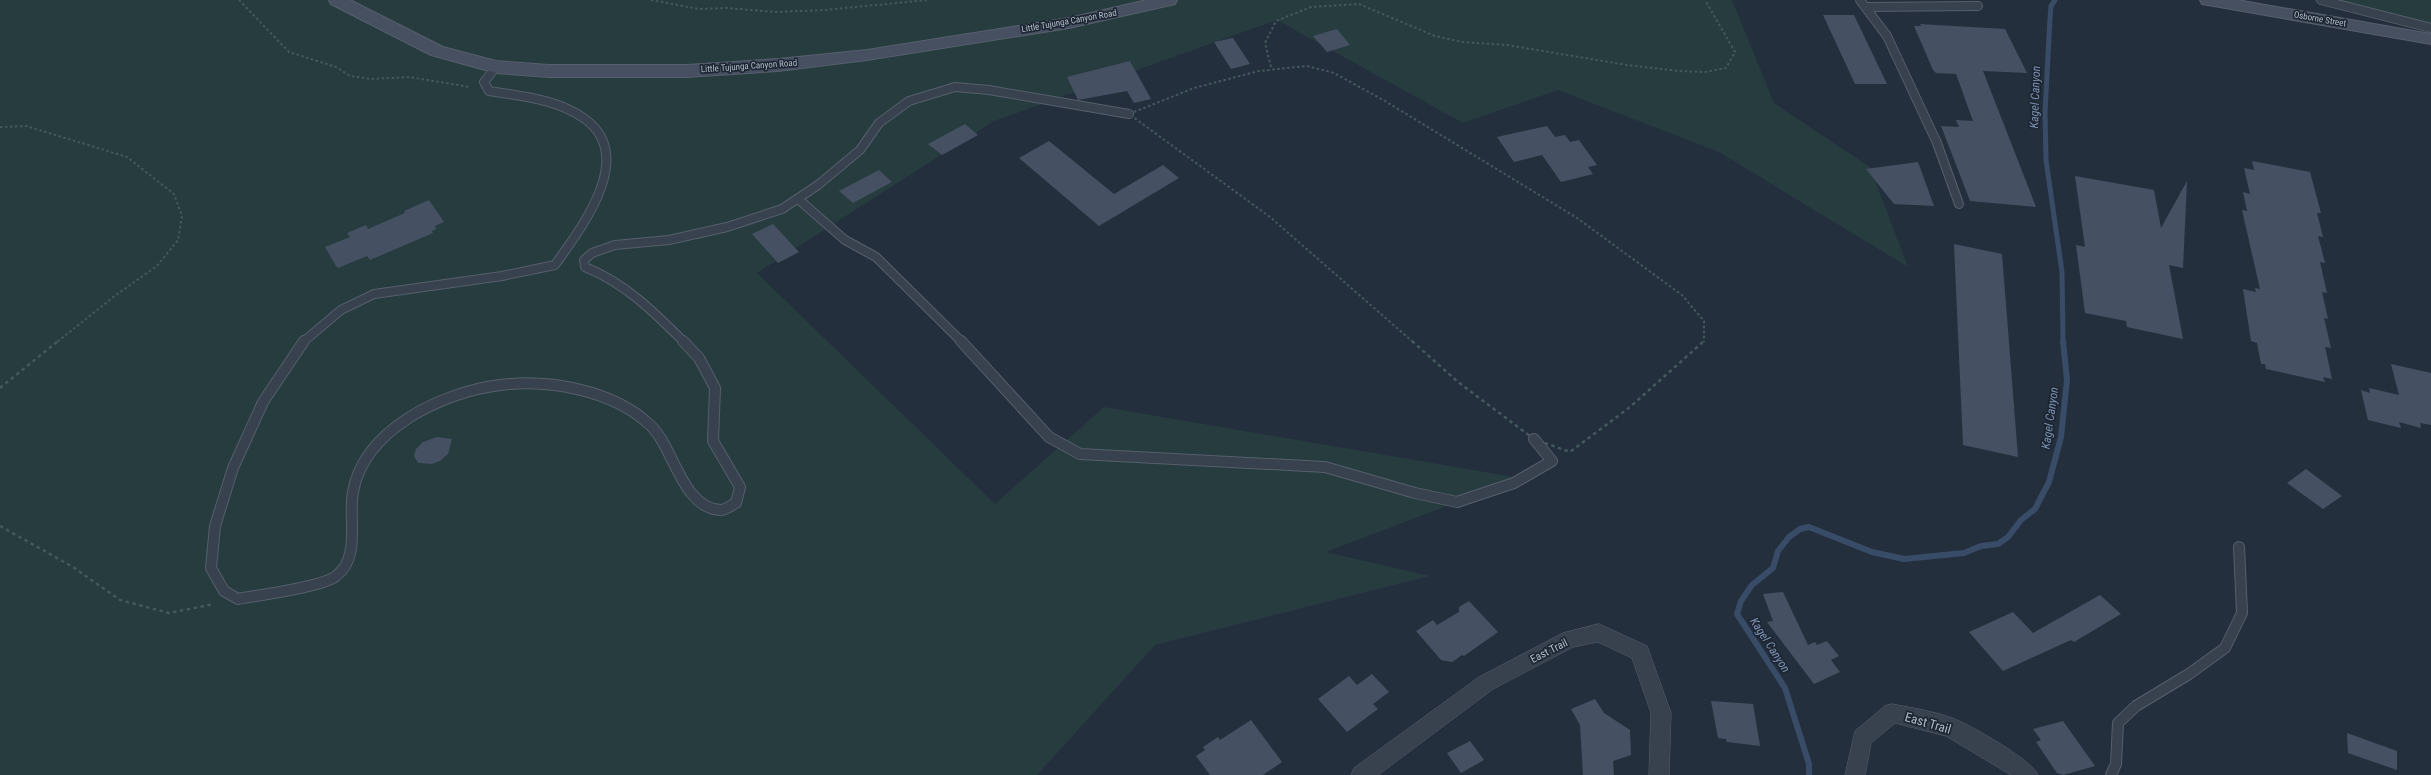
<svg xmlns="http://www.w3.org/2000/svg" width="2431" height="775" font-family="'Roboto Condensed',sans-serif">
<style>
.green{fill:#263c3f}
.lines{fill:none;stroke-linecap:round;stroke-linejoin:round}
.stream-far1{stroke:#394c67;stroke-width:5}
.stream{stroke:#394c67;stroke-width:6}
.building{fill:#455162}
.lane-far1-casing{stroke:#565f6c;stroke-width:10}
.lane-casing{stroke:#565f6c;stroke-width:12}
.street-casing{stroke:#565f6c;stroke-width:1}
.secondary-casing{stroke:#565f6c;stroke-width:2}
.path-far1{stroke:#44595c;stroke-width:2;stroke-dasharray:2.5 2.5;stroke-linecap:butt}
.path{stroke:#44595c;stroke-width:2.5;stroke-dasharray:3.5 3.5;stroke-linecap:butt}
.lane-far1{stroke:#38414e;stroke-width:8}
.lane{stroke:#38414e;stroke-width:10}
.street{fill:#38414e;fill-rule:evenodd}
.secondary{fill:#465061;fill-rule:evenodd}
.labels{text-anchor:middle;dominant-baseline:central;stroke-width:3.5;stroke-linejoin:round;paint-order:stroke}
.far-street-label{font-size:9px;fill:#b4bcc9;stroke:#1d2633}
.street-label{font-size:11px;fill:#b4bcc9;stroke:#1d2633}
.water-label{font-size:12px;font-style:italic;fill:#7c92b1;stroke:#1d2633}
.near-street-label{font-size:13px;fill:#b4bcc9;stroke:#1d2633}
</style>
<rect width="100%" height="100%" fill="#242f3e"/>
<path class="green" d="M0,0h1732l42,103 96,64 38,100 -189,-115 -161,-62 -95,33 -186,-103 -283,101 -237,152 238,231 109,-97 416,71 -194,74 104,24 -275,69 -118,130h-1037z
M2312,0h119v24z"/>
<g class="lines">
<path class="stream-far1" d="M2055,0l-4,6 -1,12 -5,95 1,47 16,112 1,70"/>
<path class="stream" d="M1809,775v-11l-24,-76 -48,-74 4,-13 11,-16 21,-17 5,-17 11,-14 11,-8 9,-2 63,25 32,7 60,-6 17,-7 17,-2 10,-7 13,-17 14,-11 14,-27 12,-45 6,-57 -4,-39"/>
</g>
<path class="building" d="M1823,15h31l33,69h-32z
M1920,24l85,5 22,44 -44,-2 53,136 -66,-6 -29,-75 18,1 -3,-7 17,1 -17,-47 -20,-1 -3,-3 -19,-44h7z
M1337,29l13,16 -23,7 -14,-16z
M1233,38l17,26 -19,5 -17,-27z
M1130,61l21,38 -17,4 -7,-12 -49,9 -11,-23z
M965,124l13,11 -36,20 -14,-11z
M1547,126l8,11 10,-2 5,7 9,-2 18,25 -9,2 5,7 -32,8 -19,-27 -28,7 -17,-25z
M1049,141l65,53 49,-29 16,13 -80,48 -80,-68z
M2252,161l58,11 11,41h-4l6,24 -5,-1 7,27 -5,-1 7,31 -5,-1 6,27 -4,-1 7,30 -6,-1 7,32 -9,-2 2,5 -59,-13 -1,-5h-4l-4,-21 -6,-2 -8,-52 13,3 -1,-4 5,1 -18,-79 5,1 -4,-19 7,2 -6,-26 10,2z
M1918,162l16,44 -40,-2 -28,-35z
M879,170l13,12 -39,21 -14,-12z
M2075,176l79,14 7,38 26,-47 -4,87 -14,-3 14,74 -56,-12 -1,-6 -41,-8 -9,-68 9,2z
M429,200l15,22 -9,4 1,3 -4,2 1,2 -63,27 -3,-4 -29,12 -2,-2 -11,-19 25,-10 -3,-4 19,-8 2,4 37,-16 -1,-2z
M773,224l26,28 -21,11 -26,-29z
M1954,244l48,10 16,203 -55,-12z
M2391,364l40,9v52l-11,-2 1,5 -22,-6 2,6 -33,-8 -7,-30 9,3 -1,-5 30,7z
M437,437l15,2 -4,15 -8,7 -8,3 -14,-1 -4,-7 2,-7 7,-7z
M2306,469l36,27 -19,13 -36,-26z
M1783,592l25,53 7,-3 2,3 10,-4 12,15 -8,4 9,12 -26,12 -47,-62 6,-1 -10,-27z
M2100,595l21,19 -47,28 -3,-2 -68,31 -34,-39 44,-20 20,21z
M1469,601l29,31 -34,24 -2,-1 -10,7 -11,-2 -25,-29 17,-11 4,5 22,-13v-5z
M1372,674l17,18 -16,12 5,5 -31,23 -29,-33 31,-23 8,9z
M1595,699l9,14 26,17 1,25 -18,6 1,14h-31l-3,-50 -9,-16z
M1711,701l42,3 7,42 -33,-4 -1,-3 -8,-1z
M1251,720l31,42 -19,13h-53l-14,-19 9,-6 -2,-3 15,-10 2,3z
M2063,721l32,45 -32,9 -6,-2 -21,-31 5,-2 -8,-11z
M2347,733l50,18v19l-49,-17z
M1470,741l14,19 -23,13 -14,-20z"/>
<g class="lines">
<g class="lane-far1-casing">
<path id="lane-far1" d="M1860,0l27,36 50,107 22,61
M2321,0l110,28
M1865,7l113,-1
M798,199l47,41 31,17 86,85
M303,342l38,-32 33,-16 128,-18 53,-11c26,-37 82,-108 30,-146 -27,-20 -65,-23 -96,-28l-5,-9 12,-15
M684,342c-30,-30 -59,-59 -99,-75l-1,-7 8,-7 23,-8 54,-5 58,-13 55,-18 36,-24 42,-35 19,-27 30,-22 46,-14 34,3 140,24"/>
</g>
<g class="lane-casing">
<path id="lane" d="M304,341l-41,61 -30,66 -18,58 -4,42 13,23 14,8c21,-4 85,-12 98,-23 25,-18 12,-58 17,-84 11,-63 90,-100 147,-107 49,-6 113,5 150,40 24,22 32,84 71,85 5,0 10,-5 15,-7l4,-16 -27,-46 2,-53 -16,-30 -16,-17
M961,341l88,96 31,17 245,13 90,26 42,9 57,-19 38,-22 -18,-22
M2111,775l5,-11 2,-41 18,-17 53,-32 36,-26 17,-35 -3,-66"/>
</g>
<g class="street-casing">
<path id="street" d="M1599,624l48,22 24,67 -2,62h-20l2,-62 -19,-55 -34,-16 -25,5 -80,42 -115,86h-27l3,-7 125,-91 84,-44z
M1892,704c20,4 41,7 60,14 17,6 80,42 86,57h-27l-65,-39 -51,-13 -24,20 -6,32h-20l10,-44 30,-25z"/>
</g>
<g class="secondary-casing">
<path id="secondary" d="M329,0h21l93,47 53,14 53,4h138l91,-6 89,-9 202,-32 78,-18h30l-2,4 -106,24 -202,32 -89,11 -91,6h-138l-53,-4 -65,-18 -100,-51z
M2200,0h37l194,34v10l-223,-39 -6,-1z"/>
</g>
<path class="path-far1" d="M239,0l50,52 47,15 14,9 21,3 38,-2 61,10
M651,0l48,9 28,-1 48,4 50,-2 102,-10
M1271,67l-6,-24 11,-22 35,-14 48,-3 76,32 27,6 45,3 120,20 51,6 27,1 21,-4 9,-16 -30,-52
M0,127l26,-1 101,31 47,37 8,22 -4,24 -21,26 -41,29 -59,47
M1413,342l-143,-125 -141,-103 65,-26 65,-17 48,-5 27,7 51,28 192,117 105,77 22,26v21"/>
<path class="path" d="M1412,341l46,41 76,57 36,13 60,-45 74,-66
M0,388l58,-47
M0,526l73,41 47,33 49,13 45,-9"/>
<use href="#lane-far1" class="lane-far1"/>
<use href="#lane" class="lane"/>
<use href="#street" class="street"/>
<use href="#secondary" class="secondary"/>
</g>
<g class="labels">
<g class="far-street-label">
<text transform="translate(2320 19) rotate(10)">Osborne Street</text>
<text transform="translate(1069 21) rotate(-10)">Little Tujunga Canyon Road</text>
<text transform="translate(749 66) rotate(-4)">Little Tujunga Canyon Road</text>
</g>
<g class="street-label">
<text transform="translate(1549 651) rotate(-27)">East Trail</text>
</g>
<g class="water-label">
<text transform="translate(2035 97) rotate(-88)">Kagel Canyon</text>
<text transform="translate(2050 418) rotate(-82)">Kagel Canyon</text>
<text transform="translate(1770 645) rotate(57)">Kagel Canyon</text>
</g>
<g class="near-street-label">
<text transform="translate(1928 723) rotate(16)">East Trail</text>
</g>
</g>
</svg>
